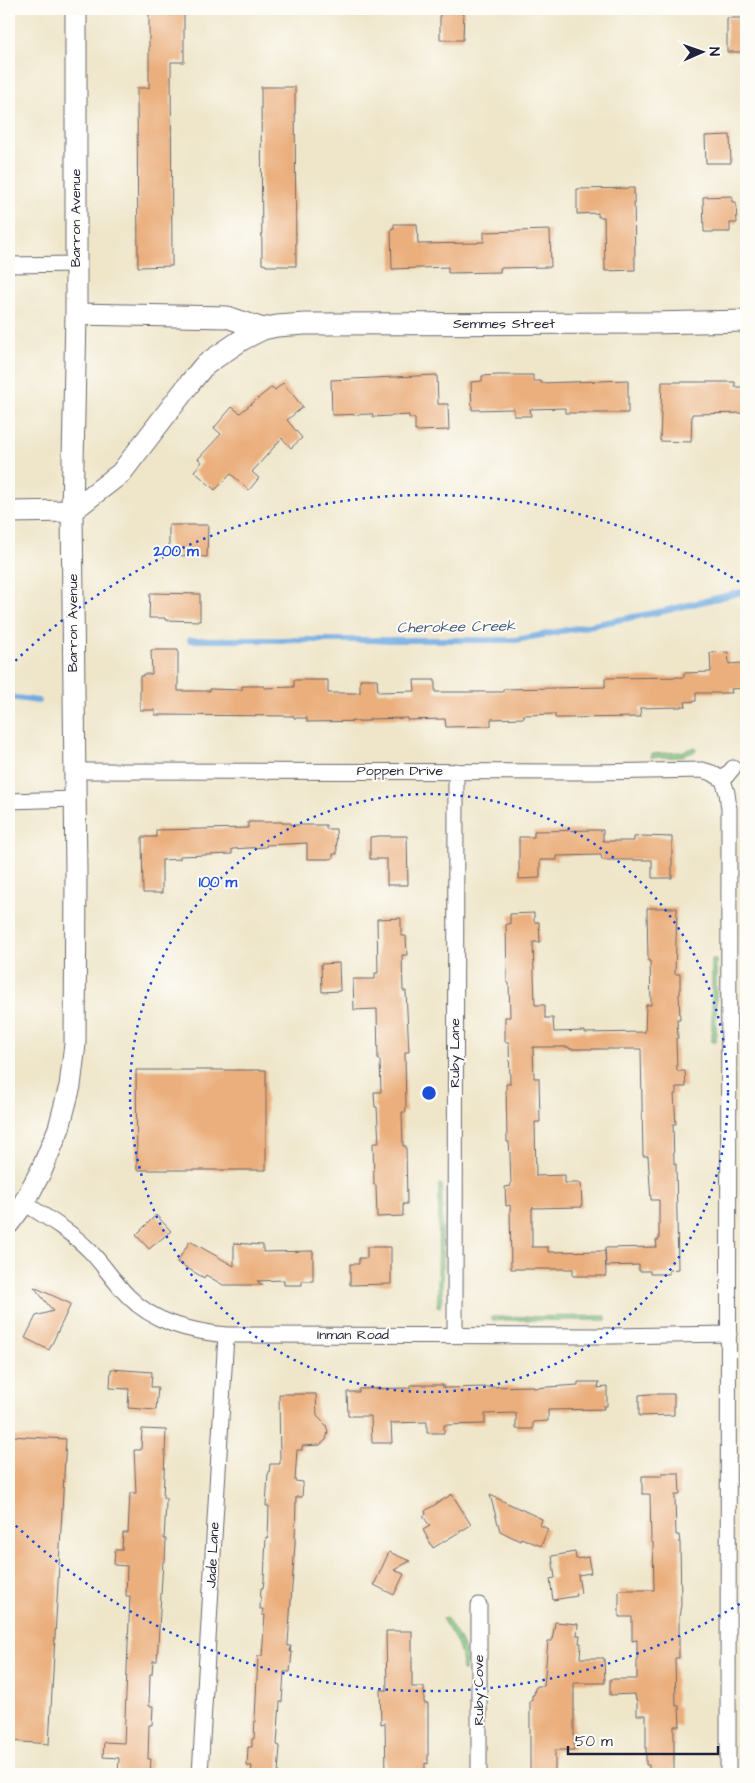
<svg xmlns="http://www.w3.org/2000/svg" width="755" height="1783" font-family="'Architects Daughter',sans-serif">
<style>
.green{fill:#83c883;stroke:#52755f}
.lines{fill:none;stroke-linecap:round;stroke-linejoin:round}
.stream{stroke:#71abe1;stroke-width:6}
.building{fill:#ebaf7d}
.street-casing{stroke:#6a676d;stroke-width:17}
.secondary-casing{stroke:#6a676d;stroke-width:23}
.street{stroke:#fff;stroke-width:15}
.secondary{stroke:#fff;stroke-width:21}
.ring{fill:none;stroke:#1d4ed8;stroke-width:2.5;stroke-dasharray:2.5 5}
.labels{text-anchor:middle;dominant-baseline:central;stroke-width:4;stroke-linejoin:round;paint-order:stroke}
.street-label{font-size:14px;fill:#22223b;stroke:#fdfcf7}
.water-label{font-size:15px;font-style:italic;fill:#42597d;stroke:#fdfcf7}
.centre{fill:#1d4ed8;stroke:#fdfcf7;stroke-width:2.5}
.ring-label{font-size:15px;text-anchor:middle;font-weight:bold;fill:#1d4ed8;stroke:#fdfcf7;stroke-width:4;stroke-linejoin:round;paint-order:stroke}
</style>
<rect width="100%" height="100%" fill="#fdfcf7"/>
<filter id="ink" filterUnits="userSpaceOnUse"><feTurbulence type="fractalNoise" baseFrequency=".02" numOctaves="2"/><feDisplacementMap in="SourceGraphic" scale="10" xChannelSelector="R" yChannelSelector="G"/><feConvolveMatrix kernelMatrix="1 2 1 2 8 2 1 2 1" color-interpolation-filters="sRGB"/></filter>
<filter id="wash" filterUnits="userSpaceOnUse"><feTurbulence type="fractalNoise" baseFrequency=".0096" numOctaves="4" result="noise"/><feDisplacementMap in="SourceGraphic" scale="20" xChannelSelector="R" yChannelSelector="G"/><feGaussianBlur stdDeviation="1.12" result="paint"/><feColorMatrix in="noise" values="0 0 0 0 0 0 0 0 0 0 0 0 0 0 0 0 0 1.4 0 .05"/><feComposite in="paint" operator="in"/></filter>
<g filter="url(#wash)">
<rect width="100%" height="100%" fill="#efe6ca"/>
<path class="green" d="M695,747l1,4 -17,6h-29l1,-3 30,-2z
M712,959l4,1v82h-4z
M439,1184l3,1v111l-2,11 -3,-1 1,-8z
M606,1316v4h-114v-3z
M446,1617c10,18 24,33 19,54h-3c-1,-30 -7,-29 -20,-53z"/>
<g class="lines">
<path class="stream" d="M190,640h326l148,-29 82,-20
M9,697l29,4"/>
</g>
<g id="blocks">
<path class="building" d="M149,9h35v53h-13l1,204 -34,1 -1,-179h12z
M440,9h24l-1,31h-23z
M727,18h19v34h-19z
M261,87h34l1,179h-30v-1l-4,-1z
M730,135l1,28h-25l-1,-27z
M634,188l1,82 -30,1 -1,-54h-6v-4l-21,1v-25z
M732,196v6h4l1,21h-7v9h-26l-1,-35z
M394,224h23l1,20 60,-1v-1h6v-10l66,-2 1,37 -51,1v4l-52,1v-6l-56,2 -1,-40 3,-1z
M437,375l1,29h10l1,26 -34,1v-13h-6v-3l-36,2v-3l-41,1 -1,-35z
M497,375h36v6h8v2l87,-3v33h-63v-5l-35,1 1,7h-17v-7l-42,1 -1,-28 11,-1v-5z
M662,382h73v5h11v26l-54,1 -1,28 -31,-1z
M283,383l20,24 -16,13 15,18 -11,10 -9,-10 -30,34 7,6 -10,12 -18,-16 -16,16 -21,-19 8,-9 -4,-3 23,-25 -7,-6 18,-21 8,6 32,-26 3,3z
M169,525h39l-1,32 -38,-2z
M150,593l50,1v27l-35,-1v-2h-16z
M151,650h27v41h32v-2l32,1v-4h22v2l30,-1v-7h34v13h32v-14h17l1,13 37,-1 -1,-11h21v12h68v-3l102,-2v-9l79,-1v-4l27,-1 -1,-19 18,-1 1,12 12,-1 1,8h4v17l-15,1 1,4h-36v8l-11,1 1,4h-5v1l-41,1 1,9 -76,1h-10v-4l-31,1v3l-33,1v7l-45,1 -1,-8 -38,1v-2l-38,1v2l-62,1v-4h-13v-2l-139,-1v-5h-15v-34h3v-2h9z
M248,822h34v1h9v2h35v4h10l1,25h-4v4l-4,1h-22v-16l-41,2v2l-34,2v5l-52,2v3l-18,1v33h-19l-1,-56h14v-7l92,-2z
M596,830h7v11h31v-4l9,-1 29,1v41h-20v-18h-50l-1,-5 -44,1v4h-17v18l-21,1v-42h15v-6z
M379,836h28l1,49h-21v-26h-17v-22z
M647,908h30l-2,66h5v20h-1l1,25h-3l1,19h-2l1,33h8l1,16h-10v7h-2l2,30h-3l1,40h2l2,105 -9,1v4h-19v-3h-11v-6l-33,1 -1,-18 52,-1 -1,-7h3v-40h-8l-3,-44h-5l-2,-107h-72v-2h-36l1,31h5l1,44h-5l1,54 29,-1v8h16l1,24 -50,1v39h16v5l57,-1 1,25h-33v-7h-62l-1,-64 -4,1 -1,-19 6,-1 -1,-31 -1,-13h-2l-1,-58h4l-1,-42h-4v-25h5l-1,-34h-2l-1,-59h4v-10l24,-1v9h5l1,20h-7l2,63h10v13h8l1,14 31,-1v2l60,-1 1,-27h5l-1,-44h-2z
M401,918v18h5l1,19h-5l1,36h3l3,61h-4l1,60h-4l1,34h3l1,58h-4v12l-26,1 -1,-32h-2l-1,-42h6l-2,-36h-2l-1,-15h7l-1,-32h-2l-1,-51 -23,1 -1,-31h22v-6h3l-1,-54z
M339,963l1,28 -18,1 -1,-28z
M136,1070h130v100h-129z
M156,1215l15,16 -22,18 -13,-14z
M190,1241l44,25v-23l29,2v7l50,-1v30h-11v4h-18v-5l-27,1 6,4h-40l-17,-10 -2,3 -27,-16z
M367,1247h24v37l-41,1v-21h9v-6h8z
M34,1287l37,17 -22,46 -24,-12 11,-22 17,-5z
M111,1369l41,3 -1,15h7l-2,23 -28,-2 1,-19 -19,-1z
M578,1382h21l-1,6 9,-1v19h-4l1,3 -56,1v11l-15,1v7h-17v-16l-31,1v10l-41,1v8h-17v-11l-36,1 1,20h-20l-1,-27h-23l-1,-24h12v-3l51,-1v-3h33v3l90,-2v2l45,-3z
M279,1394h37l1,22 9,9 2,7 -2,8 -6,5 -18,1v4h-5l-2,31 8,1 -1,15h-6l-1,47 -7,99v3h3l-1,6h2l-2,20h-6l-2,30h-2l-3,43 3,1 -2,28h-27l1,-8h-5l1,-19h4v-8h2l4,-83h4l3,-41h-3l1,-6h-3l1,-21h2l1,-8 2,-43 2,1 1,-32h-3l2,-32 1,-1 1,-9h10z
M649,1394h25v21l-35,1v-21z
M142,1429l24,1 -3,68h3v5l-2,36h2l-1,22h-2l-6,100h-4l-1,13h-2l-1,32h4l-1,19h-3l-1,34h3l-1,15h-32l1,-16 -16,-1 1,-15 20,1 6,-147h-4l1,-30 -13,-1 1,-15h7l1,-17h5l2,-40h6l-2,-43h7z
M9,1436l57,3 -17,305 -40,-3z
M662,1473h17l1,22h-5l1,40h3l1,8 1,62 -2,12v41h-4l1,48h3l1,20h-6v48h-25v-9h-3v-50h-9v-15h-1l-1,-6 -25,1v-16h27v-39l-5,1v-24h-13v-27h35l-1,-48h-2l-1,-48h-8v-18h20z
M452,1494l19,31 -38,23 -10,-18 7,-4 -7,-10 3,-2 -1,-3z
M490,1495l52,24 -2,6 8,4 -7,17 -20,-8 -1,3 -20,-10z
M389,1552l21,9 -16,9 10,4 -10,21 -20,-10z
M575,1552l1,7 12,-2 3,16 -13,2 3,18 -5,1 1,2 -24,4 -3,-21 5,-1 -3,-22z
M555,1622l23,2 -1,11h3l-1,8h2l-1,15h24l1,25h-31v67h-19v24h-25v-74h2v-5h2l1,-7h1l1,-2h7l4,-45h4z
M386,1631h26v56h12v16h4v61l-3,-1v11h-39l-1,-51 -4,1 -1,-34h7z"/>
</g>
</g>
<g filter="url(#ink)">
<use href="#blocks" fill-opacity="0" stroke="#6a676d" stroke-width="1"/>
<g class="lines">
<g class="street-casing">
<path id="street" d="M9,265l67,-1
M75,771l520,1 107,-2 10,3 11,7
M723,780l4,13 2,16 -1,965
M723,780l10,-12
M9,801l66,-2
M24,1203c22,14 46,28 65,47 14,14 25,32 39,46 26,27 62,35 98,39l385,1 118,-2
M455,1335l1,-564
M479,1605v169
M200,1774l26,-439"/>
</g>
<g class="secondary-casing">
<path id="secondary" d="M76,314l151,3 36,12
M9,512l63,-1 49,-38 69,-90 13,-16 9,-7 31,-21 20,-10 14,-3 28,-2 345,-1 96,-2
M9,1223l15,-20 18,-34 17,-41 11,-42 5,-42 1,-171 -4,-362 4,-197v-305"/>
</g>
<use href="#street" class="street"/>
<use href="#secondary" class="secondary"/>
</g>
</g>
<g class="ring">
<circle cx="429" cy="1093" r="299"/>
<path d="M746 1600A598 598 0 0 1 10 1520M10 666A598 598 0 0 1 746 586"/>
</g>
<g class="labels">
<g class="street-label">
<text transform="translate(76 218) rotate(-90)">Barron Avenue</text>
<text x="504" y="324">Semmes Street</text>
<text transform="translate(73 623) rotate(-90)">Barron Avenue</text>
<text x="400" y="771">Poppen Drive</text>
<text transform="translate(455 1053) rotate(-90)">Ruby Lane</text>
<text x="353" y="1335">Inman Road</text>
<text transform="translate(213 1555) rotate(-87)">Jade Lane</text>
<text transform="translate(479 1690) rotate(-90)">Ruby Cove</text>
</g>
<g class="water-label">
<text transform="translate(456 627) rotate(-1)">Cherokee Creek</text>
</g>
</g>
<circle cx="429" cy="1093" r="8" class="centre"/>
<g class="ring-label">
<text x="176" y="556">200 m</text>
<text x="218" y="887">100 m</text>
</g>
<rect width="755" height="1783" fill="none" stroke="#fdfcf7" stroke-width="30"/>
<g transform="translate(702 52) rotate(88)" stroke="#fdfcf7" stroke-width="4" paint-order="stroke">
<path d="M0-4L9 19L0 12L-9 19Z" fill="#22223b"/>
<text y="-8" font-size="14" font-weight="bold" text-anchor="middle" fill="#22223b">N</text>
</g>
<path d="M568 1746v8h150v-8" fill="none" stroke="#22223b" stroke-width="2.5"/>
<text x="575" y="1746" font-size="15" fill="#22223b" stroke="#fdfcf7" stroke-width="4" paint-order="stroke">50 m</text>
</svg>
